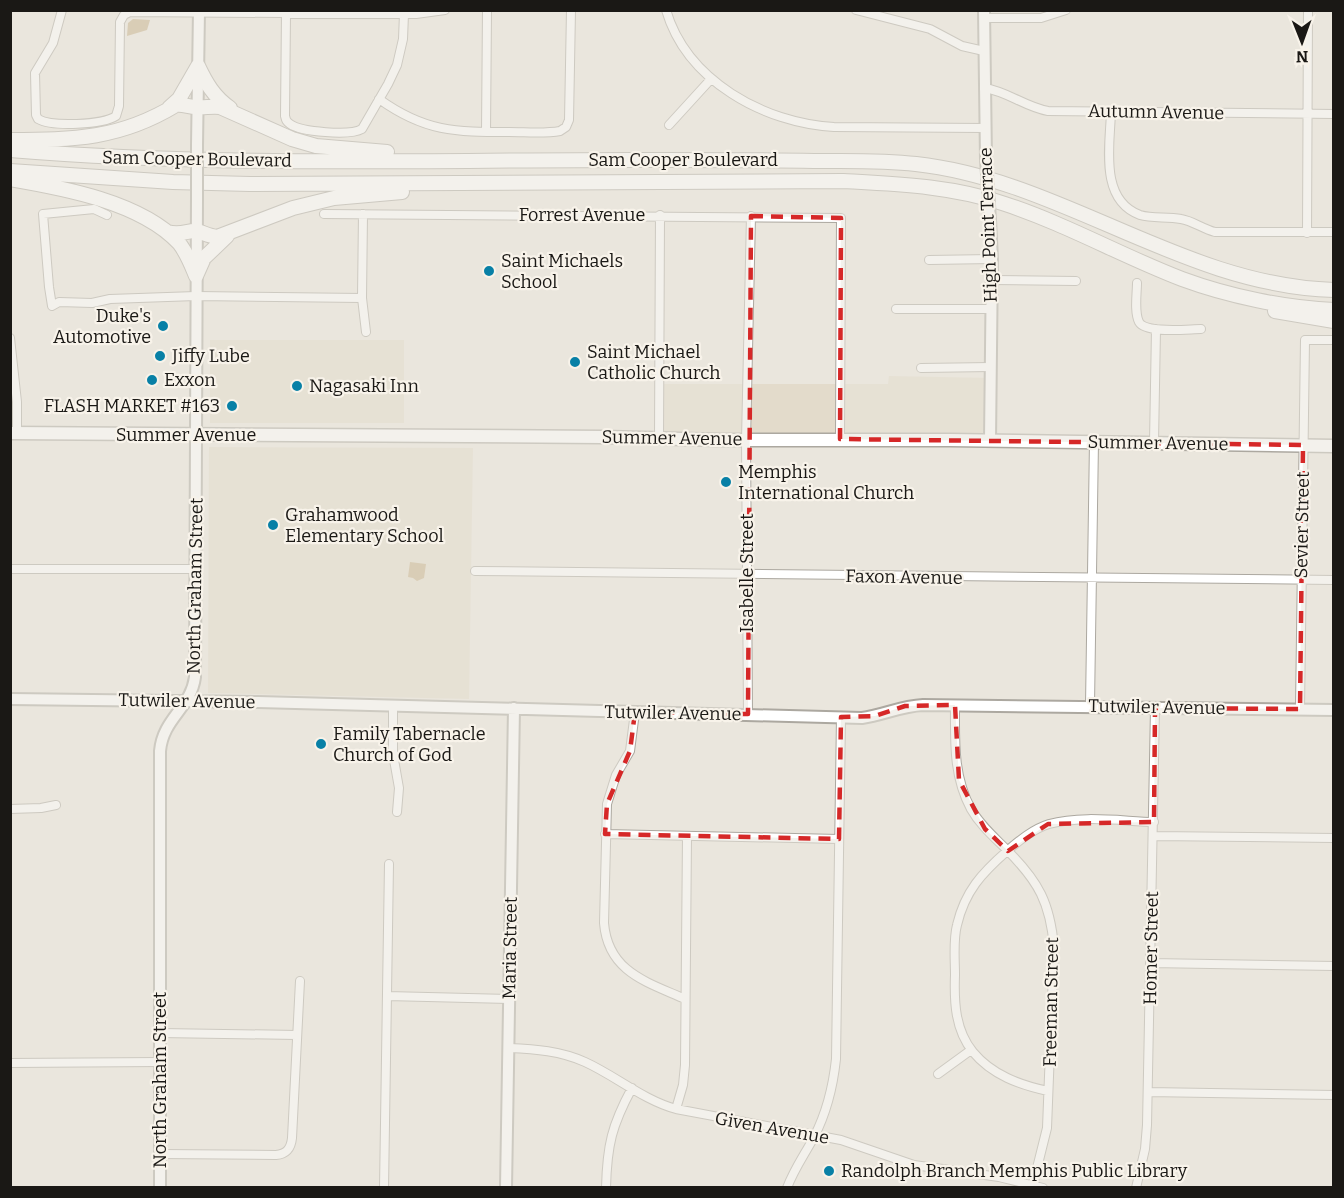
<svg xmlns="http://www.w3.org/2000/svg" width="1344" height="1198" font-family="Bitter,serif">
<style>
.built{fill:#e3dbcb}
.green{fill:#c6b088}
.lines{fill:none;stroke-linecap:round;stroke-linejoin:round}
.street-casing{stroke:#aca8a0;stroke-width:10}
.secondary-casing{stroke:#aca8a0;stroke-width:14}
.primary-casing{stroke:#aca8a0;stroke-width:15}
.highway-casing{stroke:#aca8a0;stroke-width:16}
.street{stroke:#fff;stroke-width:8}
.secondary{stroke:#fff;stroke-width:10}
.primary{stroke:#fff;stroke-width:12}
.highway{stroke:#fff;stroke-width:14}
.secondary-bridge-casing{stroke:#aca8a0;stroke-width:14;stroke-linecap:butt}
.secondary-bridge{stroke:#fff;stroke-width:10}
.marked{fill:none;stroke:#d62828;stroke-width:4.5;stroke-dasharray:12 8;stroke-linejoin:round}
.poi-dot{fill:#0880a6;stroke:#f8f3ea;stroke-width:2}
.labels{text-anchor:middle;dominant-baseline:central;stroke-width:4.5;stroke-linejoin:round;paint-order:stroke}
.street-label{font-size:18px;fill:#1a1815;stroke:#f8f3ea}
.poi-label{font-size:18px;fill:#1a1815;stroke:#f8f3ea;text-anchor:start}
</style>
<rect width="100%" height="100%" fill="#eae6dd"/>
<path class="built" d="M210,340h194v83h-194z
M889,376l101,2v62l-331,-1v-55h229z
M209,447l264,1 -4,251 -261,-6z"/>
<path class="green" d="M133,19l17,1 -3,10 -20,6 1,-13z
M410,562l16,2 -2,14 -7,3 -4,-3 -5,-1z"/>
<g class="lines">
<g class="street-casing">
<path id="street" d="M62,10l-9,33 -18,30 1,42 2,4c14,8 64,6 78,-3l3,-10 1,-84 4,-7 6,-3 286,2 29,-4
M666,10c21,71 98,113 168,117l151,1
M856,10l74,19 32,17 22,5
M286,13l-1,103c1,4 1,5 5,8 11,8 60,12 72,5l26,-45 9,-19 6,-26 1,-25
M984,18h57l25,-8
M984,88c23,3 41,19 64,23l286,3
M379,99c46,33 76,33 130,33 17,0 35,2 51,-1l6,-4 3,-7 2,-110
M1111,112c-1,33 -12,88 29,103 13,4 27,1 41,4 12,2 22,10 34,13h119
M669,125l42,-46
M486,132l1,-122
M324,214l517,4 -1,221
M363,214l-1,84 4,34
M107,215l-13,-6 -51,5 6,73 3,19 7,-4 33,1 18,-4 86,-3 166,2
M1307,233l1,-223
M929,260l63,-1
M992,280l84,1
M1137,283c0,10 -3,29 2,39 7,12 49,7 62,7
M896,309h95
M10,338l7,64v32
M921,368l70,-1
M659,439l1,-224
M1154,442l2,-113
M10,569h186
M475,571l859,9
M955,705c0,36 -2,71 16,104 9,16 23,28 36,41 32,32 43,53 47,97l-7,181 -14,56
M1090,705l4,-264
M393,706v48l6,34 -2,24
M1300,709l5,-369h29
M635,712l-5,39 -14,24 -9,29 -3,119c4,49 43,59 81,76
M748,714l-2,-274 5,-224
M10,809l31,-1 15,-3
M605,834l234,5
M1154,836l180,2
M1150,963l184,3
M387,996l122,3
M160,1033l137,2
M509,1048c26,1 52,3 76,14 31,14 58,38 91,47l165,31 73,25 85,12 44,11
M10,1063l150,-1
M938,1074l33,-24
M1048,1091c-28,-6 -56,-16 -75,-39 -18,-22 -19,-50 -18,-77 0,-16 -2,-35 2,-50 8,-34 25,-52 50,-74 13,-11 26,-22 42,-27 33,-9 71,-3 105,-2
M1148,1092l186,3
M676,1109l7,-24 2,-20 2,-229
M160,1154l116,1c11,-1 15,-7 16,-17l8,-157
M384,1188l5,-324
M606,1188c1,-43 6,-63 26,-100
M787,1188c7,-19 18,-34 27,-51 13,-25 19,-50 22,-78l5,-342
M1136,1188l9,-39 2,-24 8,-417"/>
</g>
<g class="secondary-casing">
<path id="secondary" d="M984,10l2,149
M197,145l2,-135
M990,220l2,39 -2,181
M10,699l248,3 604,16c21,-3 39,-12 61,-13l411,5
M160,1188v-437c3,-33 31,-43 35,-74l2,-479
M506,1188l8,-480"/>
</g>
<g class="primary-casing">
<path id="primary" d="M10,433l593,4 119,3h228l384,6"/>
</g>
<g class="highway-casing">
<path id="highway" d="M198,66c8,17 16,31 32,42
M169,108l10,-9 19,-33
M10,140c64,0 110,-1 166,-35 7,-1 13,2 20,2 7,1 16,-1 24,0l72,32 24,7 71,6
M10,150c218,18 437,9 656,10 49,0 99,0 148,1 34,0 68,-1 102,3 146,16 268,122 418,126
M10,171l163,11 77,2 593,-3c54,3 110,5 162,23 61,20 117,52 177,75 46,17 103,29 152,31
M10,179c53,9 131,23 169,64 8,10 12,21 17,33
M167,232c15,4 20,-2 30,-1 7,2 12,5 20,6l76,-29 41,-10 68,-6
M196,276l8,-18 23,-22
M1275,311l59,10"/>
</g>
<use href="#street" class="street"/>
<use href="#secondary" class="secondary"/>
<use href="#primary" class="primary"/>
<use href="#highway" class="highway"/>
<g class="secondary-bridge-casing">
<path id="secondary-bridge" d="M986,159l4,61
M197,198v-53"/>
</g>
<use href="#secondary-bridge" class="secondary-bridge"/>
</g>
<path d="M0 0H1344V1198H0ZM751,216l90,2 -1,221 463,6 -3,264 -145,-1 -1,114 -106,2 -40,27 -23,-22 -26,-49 -4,-75 -50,1 -30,10 -34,1 -2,122 -234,-5 2,-30 23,-53 5,-39 113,2z" fill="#eae6dd" fill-opacity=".55" fill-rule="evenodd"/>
<path class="marked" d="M751,216l90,2 -1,221 463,6 -3,264 -145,-1 -1,114 -106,2 -40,27 -23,-22 -26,-49 -4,-75 -50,1 -30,10 -34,1 -2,122 -234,-5 2,-30 23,-53 5,-39 113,2z"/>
<g class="poi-dot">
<circle cx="489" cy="271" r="6"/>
<circle cx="163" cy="326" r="6"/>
<circle cx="160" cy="356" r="6"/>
<circle cx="575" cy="362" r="6"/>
<circle cx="152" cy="380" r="6"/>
<circle cx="297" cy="386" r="6"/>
<circle cx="232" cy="406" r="6"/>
<circle cx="726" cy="482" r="6"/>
<circle cx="273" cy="525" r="6"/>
<circle cx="321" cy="744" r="6"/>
<circle cx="829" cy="1171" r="6"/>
</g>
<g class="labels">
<g class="street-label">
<text transform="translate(1156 112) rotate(1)">Autumn Avenue</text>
<text transform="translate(197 159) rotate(1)">Sam Cooper Boulevard</text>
<text x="683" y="160">Sam Cooper Boulevard</text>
<text x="582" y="215">Forrest Avenue</text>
<text transform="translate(988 225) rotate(-92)">High Point Terrace</text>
<text x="186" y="435">Summer Avenue</text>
<text transform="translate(672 438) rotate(1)">Summer Avenue</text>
<text transform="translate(1158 443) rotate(1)">Summer Avenue</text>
<text transform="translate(1302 525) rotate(-89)">Sevier Street</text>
<text transform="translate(747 573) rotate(-90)">Isabelle Street</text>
<text transform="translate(904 577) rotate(1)">Faxon Avenue</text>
<text transform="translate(195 586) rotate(-89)">North Graham Street</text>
<text transform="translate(187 701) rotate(1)">Tutwiler Avenue</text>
<text transform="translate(1157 707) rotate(1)">Tutwiler Avenue</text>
<text transform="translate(673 713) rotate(1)">Tutwiler Avenue</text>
<text transform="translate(510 948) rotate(-89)">Maria Street</text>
<text transform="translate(1151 948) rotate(-89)">Homer Street</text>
<text transform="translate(1051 1002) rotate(-89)">Freeman Street</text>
<text transform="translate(160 1080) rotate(-90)">North Graham Street</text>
<text transform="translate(772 1128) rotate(10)">Given Avenue</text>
</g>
<g class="poi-label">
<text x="501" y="261">Saint Michaels<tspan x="501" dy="21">School</tspan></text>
<text x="151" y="316" text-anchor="end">Duke's<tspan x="151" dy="21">Automotive</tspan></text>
<text x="587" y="352">Saint Michael<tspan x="587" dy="21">Catholic Church</tspan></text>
<text x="172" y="356">Jiffy Lube</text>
<text x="164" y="380">Exxon</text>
<text x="309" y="386">Nagasaki Inn</text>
<text x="220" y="406" text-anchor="end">FLASH MARKET #163</text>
<text x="738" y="472">Memphis<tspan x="738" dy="21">International Church</tspan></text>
<text x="285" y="515">Grahamwood<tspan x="285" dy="21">Elementary School</tspan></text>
<text x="333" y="734">Family Tabernacle<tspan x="333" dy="21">Church of God</tspan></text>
<text x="841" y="1171">Randolph Branch Memphis Public Library</text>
</g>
</g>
<rect width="1344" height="1198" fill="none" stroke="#1a1815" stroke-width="24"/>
<g transform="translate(1302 42) rotate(179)" stroke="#f8f3ea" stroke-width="4.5" paint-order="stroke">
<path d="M0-4.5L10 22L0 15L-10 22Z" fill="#1a1815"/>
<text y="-9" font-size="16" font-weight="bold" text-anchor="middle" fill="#1a1815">N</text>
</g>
</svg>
